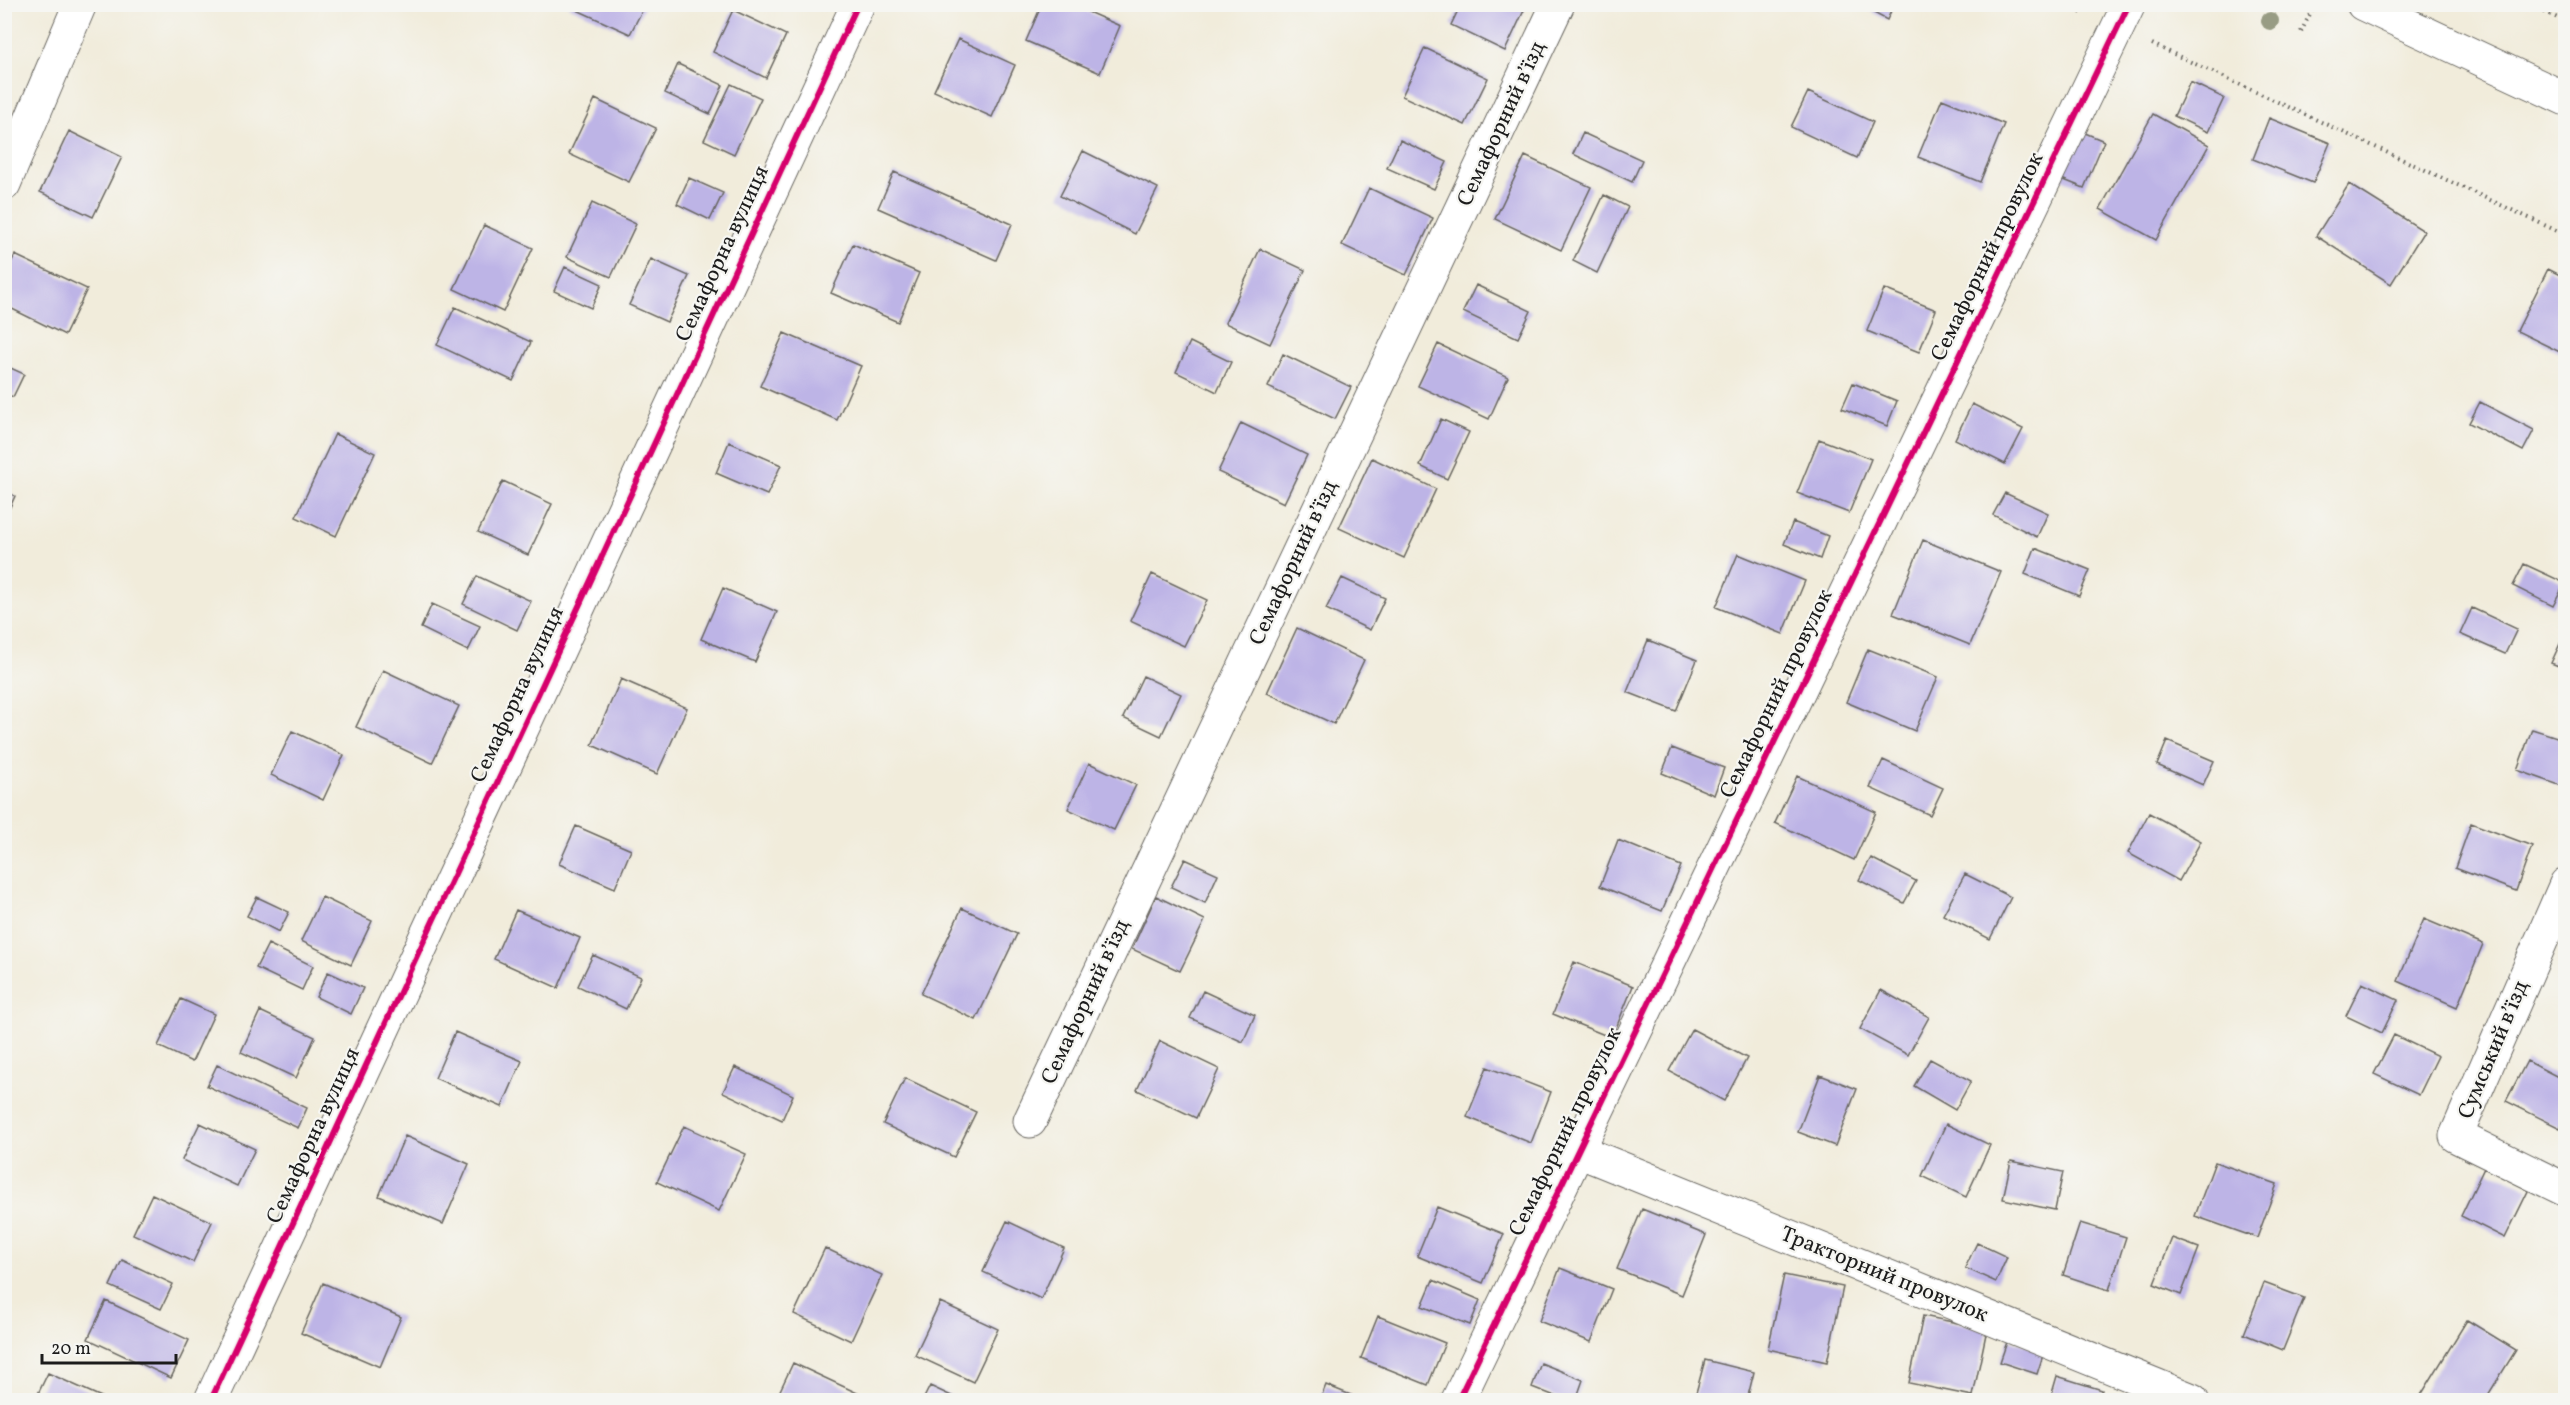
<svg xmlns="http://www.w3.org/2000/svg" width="2570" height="1405" font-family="Vollkorn,serif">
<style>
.building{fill:#bdb4e6}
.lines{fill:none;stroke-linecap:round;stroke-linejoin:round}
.minor-casing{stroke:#67655f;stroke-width:35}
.major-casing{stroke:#67655f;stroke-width:35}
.path{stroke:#67655f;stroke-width:4;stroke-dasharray:1.5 4.5;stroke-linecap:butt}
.minor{stroke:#fff;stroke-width:33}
.major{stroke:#fff;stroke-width:33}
.cycleway-casing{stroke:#f6f6f2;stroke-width:10}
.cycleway{stroke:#d6006c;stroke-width:6}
.tree{fill:#989c84}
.labels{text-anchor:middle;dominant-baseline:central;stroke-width:4.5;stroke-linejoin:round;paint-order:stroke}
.street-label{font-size:22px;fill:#1c1c1c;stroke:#f6f6f2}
</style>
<rect width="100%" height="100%" fill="#f6f6f2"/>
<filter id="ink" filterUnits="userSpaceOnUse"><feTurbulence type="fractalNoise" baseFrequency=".0167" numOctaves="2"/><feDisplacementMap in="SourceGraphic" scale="12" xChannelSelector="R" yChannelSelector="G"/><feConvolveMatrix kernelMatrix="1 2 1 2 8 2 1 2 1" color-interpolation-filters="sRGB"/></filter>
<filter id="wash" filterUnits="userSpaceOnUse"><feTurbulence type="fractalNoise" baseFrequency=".008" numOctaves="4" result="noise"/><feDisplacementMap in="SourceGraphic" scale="24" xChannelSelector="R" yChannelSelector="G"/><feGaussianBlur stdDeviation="1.35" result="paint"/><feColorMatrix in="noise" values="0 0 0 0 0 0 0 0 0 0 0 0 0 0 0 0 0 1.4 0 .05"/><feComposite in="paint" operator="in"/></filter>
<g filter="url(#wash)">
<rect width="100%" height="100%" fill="#f1ecdb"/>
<g id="blocks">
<path class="building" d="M1042,4h28l50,22 -20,47 -74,-32z
M1461,4h66l-22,47 -54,-26z
M1857,4h37l-7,16z
M566,5h79l-15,29z
M733,10l53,25 -20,43 -53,-26z
M958,39l57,26 -23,52 -58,-26z
M1425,48l63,30 -23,47 -63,-29z
M678,64l45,21 -13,29 -45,-21z
M2190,82l34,16 -16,34 -34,-16z
M731,84l30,14 -27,56 -30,-14z
M1808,92l65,30 -16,36 -66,-31z
M595,99l61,29 -27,54 -60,-28z
M1942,99l62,25 -24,58 -62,-25z
M2153,114l56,31 -53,95 -56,-31z
M2269,118l61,25 -17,40 -60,-24z
M2078,130l26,11 -20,47 -25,-10z
M69,131l53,26 -29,60 -53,-25z
M1583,133l59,27 -10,22 -59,-28z
M1400,140l47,22 -13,27 -47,-21z
M1083,151l75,37 -23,46 -75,-38z
M1525,156l66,31 -30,63 -66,-31z
M894,172l118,52 -16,36 -118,-52z
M689,178l34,15 -13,27 -33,-16z
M2349,184l75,47 -33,53 -75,-48z
M1369,188l64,30 -27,57 -64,-30z
M1604,195l24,12 -31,66 -24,-12z
M592,203l44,21 -25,53 -44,-20z
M484,225l49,23 -30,64 -49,-23z
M853,244l66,29 -21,49 -67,-29z
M1260,249l45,21 -35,74 -45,-21z
M15,255l72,34 -22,46 -61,-30v-29z
M651,259l38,17 -22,46 -38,-17z
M565,267l37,17 -11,24 -37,-17z
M2548,269l18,9 -2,76 -47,-23z
M1476,285l55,26 -13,27 -55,-26z
M1884,289l52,21 -17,42 -52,-21z
M455,307l76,35 -18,39 -76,-36z
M784,333l77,33 -24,54 -77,-34z
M1190,342l41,20 -14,30 -41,-20z
M1438,344l70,33 -19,42 -71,-33z
M1283,354l68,33 -16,32 -67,-32z
M4,365l20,9 -11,23 -9,-4z
M1853,383l44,18 -10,25 -45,-18z
M2480,402l54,28 -11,21 -54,-28z
M1972,404l51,25 -18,35 -50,-25z
M1441,419l28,13 -22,47 -27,-13z
M1241,423l66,32 -23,48 -66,-31z
M335,434l40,19 -39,83 -40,-19z
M1819,439l52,20 -22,54 -52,-20z
M729,442l52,23 -14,30 -51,-22z
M1372,458l64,31 -32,69 -65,-30z
M503,481l49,23 -24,51 -50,-23z
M5,491l10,5 -10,22z
M2005,493l43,20 -11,24 -44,-22z
M1793,522l35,14 -8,23 -36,-15z
M1923,540l78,32 -31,73 -77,-31z
M2035,548l55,22 -11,26 -54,-22z
M1738,554l67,27 -22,53 -67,-27z
M2524,564l41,19 -12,23 -40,-20z
M1152,574l55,26 -23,46 -54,-25z
M477,576l54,25 -14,29 -54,-26z
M1342,578l43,20 -15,32 -44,-21z
M723,588l54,24 -22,50 -54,-23z
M432,604l48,22 -12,25 -47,-23z
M2472,608l45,21 -12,25 -45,-20z
M1297,628l67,32 -30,64 -67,-31z
M2566,631v38l-15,-6z
M1648,640l49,20 -21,51 -49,-19z
M1868,649l70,28 -23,54 -69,-29z
M383,670l76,36 -27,57 -76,-36z
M1143,676l38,18 -20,42 -38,-18z
M621,679l66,29 -30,66 -65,-29z
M2532,729l34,11v37l-4,9 -45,-16z
M292,731l52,24 -21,45 -52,-25z
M2167,741l47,20 -11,24 -46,-20z
M1672,748l52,20 -10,27 -52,-22z
M1883,760l60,28 -13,27 -60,-27z
M1089,763l47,22 -22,45 -46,-21z
M1797,776l79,36 -22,48 -79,-37z
M2149,813l52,28 -22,40 -51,-28z
M2471,823l61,23 -16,45 -61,-23z
M576,826l55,24 -16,38 -56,-24z
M1618,840l63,26 -19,45 -62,-25z
M1871,858l45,23 -12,22 -45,-23z
M1185,859l33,15 -13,29 -34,-16z
M1965,874l46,23 -21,42 -47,-24z
M1156,896l49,24 -25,51 -48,-22z
M257,897l32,15 -10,20 -32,-16z
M322,897l50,24 -21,44 -50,-24z
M962,908l55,26 -41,86 -55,-26z
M516,910l64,28 -22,50 -64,-29z
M2424,919l59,25 -26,63 -59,-26z
M268,944l45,22 -11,24 -46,-22z
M593,955l48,22 -15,32 -48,-23z
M1574,962l59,24 -21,52 -59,-24z
M328,972l35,16 -12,26 -35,-17z
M2362,983l36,17 -16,33 -36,-17z
M1881,990l48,27 -21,38 -48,-26z
M1203,991l52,24 -12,27 -53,-24z
M181,999l33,15 -22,48 -34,-16z
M260,1011l55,26 -19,41 -55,-26z
M1692,1029l55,29 -23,43 -55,-30z
M455,1032l67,29 -20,46 -67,-29z
M2394,1035l44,21 -19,39 -45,-21z
M1160,1041l59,28 -23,49 -59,-28z
M1930,1059l41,22 -16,29 -41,-24z
M2527,1061l39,20v37l-6,10 -54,-27z
M217,1065l90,43 -9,20 -91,-42z
M735,1067l58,28 -11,25 -59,-28z
M1487,1067l64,25 -20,51 -64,-26z
M1820,1075l37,14 -22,57 -37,-14z
M905,1078l71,34 -22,45 -71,-33z
M200,1123l55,26 -18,37 -55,-26z
M1946,1124l44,21 -24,52 -44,-21z
M684,1126l62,28 -27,57 -62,-29z
M405,1136l64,28 -26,60 -64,-28z
M2011,1161l52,11 -8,38 -52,-11z
M2215,1162l62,22 -20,54 -62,-22z
M2484,1168l45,21 -24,49 -44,-22z
M152,1194l60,28 -19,40 -60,-28z
M1437,1207l67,27 -21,49 -66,-27z
M1642,1209l64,26 -24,60 -65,-26z
M1007,1221l57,27 -23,51 -58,-27z
M2080,1223l46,14 -17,53 -46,-15z
M2172,1238l27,10 -18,47 -27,-11z
M1977,1243l30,14 -11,25 -31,-14z
M825,1248l57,27 -31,66 -57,-27z
M122,1260l51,24 -12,25 -51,-23z
M1560,1268l52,21 -21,53 -52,-21z
M1784,1275l59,12 -16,75 -59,-13z
M1433,1280l47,20 -10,25 -48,-19z
M323,1283l78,34 -21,50 -79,-34z
M2264,1283l40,15 -21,52 -39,-16z
M106,1301l83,39 -18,38 -83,-39z
M940,1302l58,27 -25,53 -58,-27z
M1378,1316l67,27 -17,42 -67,-27z
M1923,1316l64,13 -14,67 -64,-13z
M2467,1320l49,30 -31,50h-67z
M2008,1339l36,13 -7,22 -37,-12z
M1705,1360l49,12 -7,28h-53z
M793,1363l75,35 -2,2h-80l-9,-3z
M1541,1363l42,17 -7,20h-11l-33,-13z
M48,1373l60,27h-73z
M2057,1376l45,14 -3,10h-49z
M1326,1385l37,15h-43z
M930,1386l30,14h-37z"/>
</g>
</g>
<g filter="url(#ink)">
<use href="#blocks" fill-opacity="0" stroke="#67655f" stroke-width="1.5"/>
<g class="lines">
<g class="minor-casing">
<path id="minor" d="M4,184l76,-180
M2566,884l-110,252 110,54
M1030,1121l528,-1117
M1576,1150l616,250
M211,1400l647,-1396
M1458,1400l671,-1396"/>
</g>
<g class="major-casing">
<path id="major" d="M2363,4l203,95"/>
</g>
<path class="path" d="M2064,4l18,9
M2528,4l38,18
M2301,32l14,-28
M2152,44l414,191"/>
<use href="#minor" class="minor"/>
<use href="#major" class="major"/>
<g class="cycleway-casing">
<path id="cycleway" d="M211,1400l647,-1396
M1458,1400l671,-1396"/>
</g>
<use href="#cycleway" class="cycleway"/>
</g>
<circle class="tree" cx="2270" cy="21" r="9"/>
</g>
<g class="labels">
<g class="street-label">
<text transform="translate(1502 124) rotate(-65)">Семафорний в’їзд</text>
<text transform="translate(723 254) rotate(-65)">Семафорна вулиця</text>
<text transform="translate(1988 257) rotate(-64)">Семафорний провулок</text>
<text transform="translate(1294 563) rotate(-65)">Семафорний в’їзд</text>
<text transform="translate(1777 694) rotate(-64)">Семафорний провулок</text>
<text transform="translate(518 695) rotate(-65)">Семафорна вулиця</text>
<text transform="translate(1086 1002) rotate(-65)">Семафорний в’їзд</text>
<text transform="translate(2494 1050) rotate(-67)">Сумський вʼїзд</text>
<text transform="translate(1566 1132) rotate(-64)">Семафорний провулок</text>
<text transform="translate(314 1136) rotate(-65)">Семафорна вулиця</text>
<text transform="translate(1884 1275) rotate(22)">Тракторний провулок</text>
</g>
</g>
<rect width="2570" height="1405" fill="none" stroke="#f6f6f2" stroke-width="24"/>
<path d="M42 1354v9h134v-9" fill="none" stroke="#1c1c1c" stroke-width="3"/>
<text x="51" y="1354" font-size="18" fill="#1c1c1c" stroke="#f6f6f2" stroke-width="4.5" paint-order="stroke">20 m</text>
</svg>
